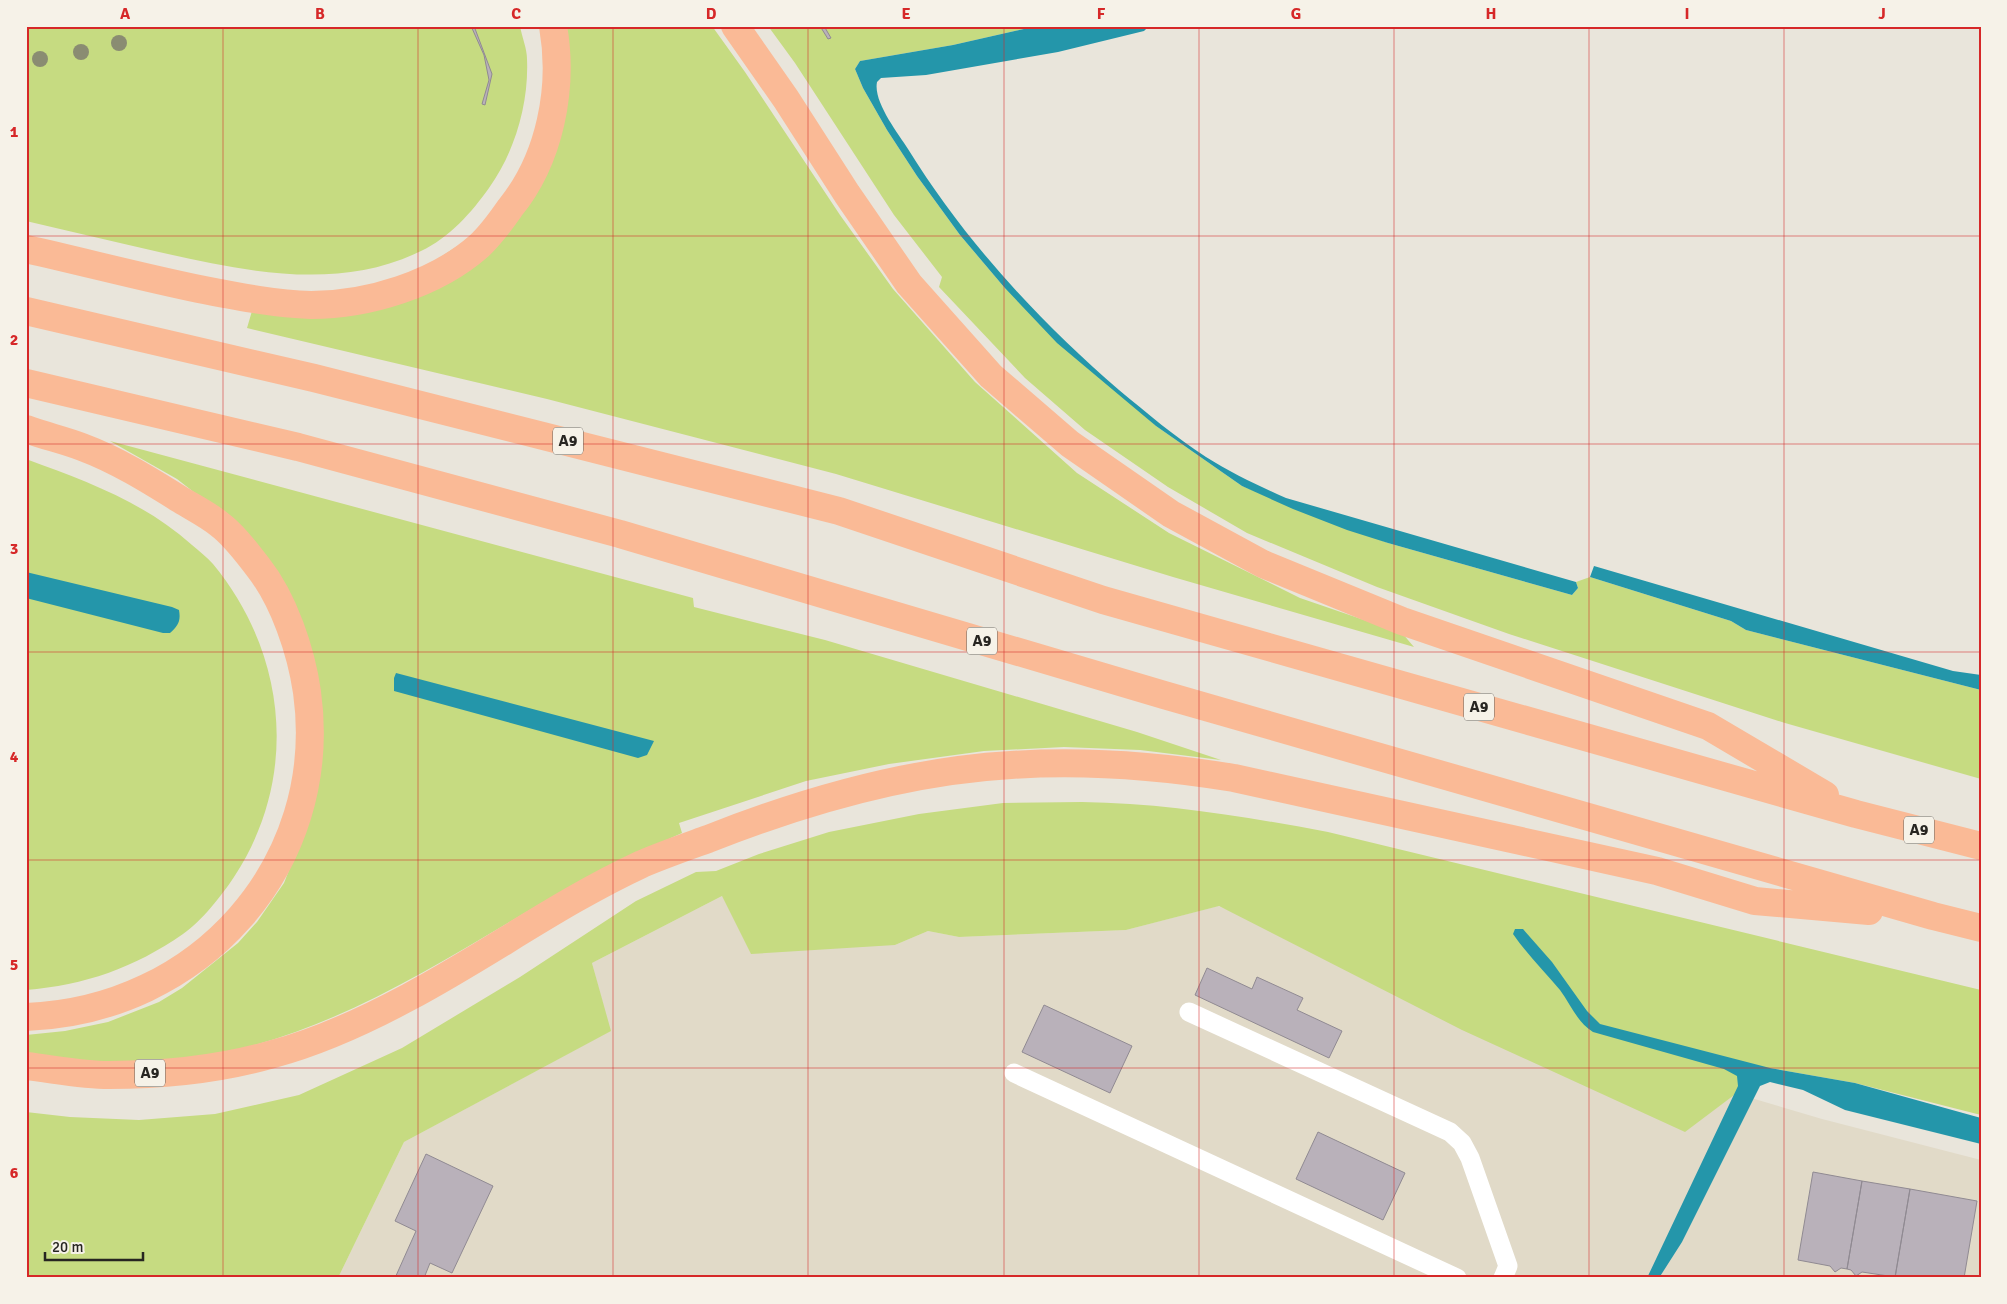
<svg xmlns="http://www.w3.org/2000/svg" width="2007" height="1304" font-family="Signika,sans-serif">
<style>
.built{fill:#e1dac8}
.green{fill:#c6db81}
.water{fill:#2496aa}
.building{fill:#b9b1ba;stroke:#908a92}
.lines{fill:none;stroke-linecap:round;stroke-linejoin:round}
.service{stroke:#fff;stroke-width:19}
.motorway{stroke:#faba96;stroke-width:28}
.tree{fill:#8a8c72}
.grid{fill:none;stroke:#d62828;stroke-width:1;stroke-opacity:0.55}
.labels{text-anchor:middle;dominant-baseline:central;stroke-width:4;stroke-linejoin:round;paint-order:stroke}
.shield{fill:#f6f2e8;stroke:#65625d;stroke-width:1}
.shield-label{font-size:16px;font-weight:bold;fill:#272521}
.neatline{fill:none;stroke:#d62828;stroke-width:2}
.grid-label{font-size:16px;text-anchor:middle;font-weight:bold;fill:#d62828}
</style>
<rect width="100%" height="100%" fill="#e9e5db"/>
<path class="built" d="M722,896l173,49 33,-14 31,6 167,-7 92,-24 344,136 260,77 159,41v118h-1643l66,-136 206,-111 -18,-68z"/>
<path class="green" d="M26,26h494c2,11 7,23 7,33 2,44 -12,93 -38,129 -17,24 -40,50 -68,63 -83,41 -177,20 -262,1 -45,-10 -89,-21 -133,-31z
M564,26h148l33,46 95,143 53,74 82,93 102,91 92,60 131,65 102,35 12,14 -241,-70 -337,-103 -289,-75 -300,-71 5,-17 101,3 180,-117z
M768,26h269l-84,19 -93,16 -5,8 8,19 24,42 30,46 43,59 44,52 152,139 86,60 146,57 184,52 6,-7 -2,-6 14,-5 141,44 15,9 235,60v89l-196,-56 -276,-89 -132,-47 -130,-54 -79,-46 -83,-57 -60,-52 -86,-91 3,-10 -48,-62 -99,-152z
M110,441l583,157 1,9 131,33 312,92 84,28 -81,-10 -76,-3 -80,4 -95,13 -83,17 -127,42 3,10c-34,15 -69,30 -102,48 -123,69 -235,151 -377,176 -59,10 -118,4 -177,-2v-20l39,-4 43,-9 51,-20 23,-14 56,-45 19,-21 27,-39 29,-74 8,-45v-66l-71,-162 -73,-57z
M26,459c60,22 118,43 166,86 7,6 15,12 21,19 75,91 86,214 21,313 -12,18 -33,45 -51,57 -49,34 -98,51 -157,56z
M1082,802c83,1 165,15 246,30l653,158v125l-126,-32 -85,-15 -85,64 -223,-102 -243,-124 -93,24 -167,7 -31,-6 -33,14 -144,9 -29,-58 -130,67 19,68 -207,111 -66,136h-312v-166l44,5 69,3 76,-6 84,-19 103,-47 118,-71 116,-76 60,-29 20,-1 43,-17 70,-22 90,-18 84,-11z"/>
<path class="water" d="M1037,26h112l-5,5 -86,21 -132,23 -45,3 -4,4c-4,20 21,51 31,67 57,92 130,171 211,241 28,23 56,47 87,67 25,16 53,29 80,41l290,84 2,6 -6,7 -184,-52 -41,-13 -54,-21 -51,-23 -86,-60 -99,-83 -53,-56 -44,-52 -43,-59 -30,-46 -24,-42 -8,-19 5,-8 93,-16z
M1594,566l359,105 28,4v15l-235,-60 -15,-9 -141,-44z
M26,572l146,35 7,3c2,11 -1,16 -9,23h-7l-137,-35z
M396,673l258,68 -7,14 -9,3 -244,-67v-13z
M1515,929h8l29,33 35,49 13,13 170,44 85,15 126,35v26l-136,-34 -42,-20 -33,-8 -10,4 -78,156 -23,36h-12l91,-192 -1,-10 -13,-7 -131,-37c-16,-10 -22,-27 -33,-42 -16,-19 -33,-36 -47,-56z"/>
<path class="building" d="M471,26h3l18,48 -7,31 -3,-1 7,-24 -5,-25z
M820,26h4l7,12 -3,1z
M1207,968l45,21 5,-12 46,21 -6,12 45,21 -13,27 -134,-63z
M1044,1005l88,41 -22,47 -88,-41z
M1318,1132l87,41 -22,47 -87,-41z
M426,1154l67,32 -41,87 -22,-10 -6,15h-29l21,-47 -21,-10z
M1813,1172l49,9 -15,88 -6,-1 -6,4 -5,-6 -32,-6z
M1862,1181l48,8 -15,88 -33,-5 -6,4 -5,-6 -4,-1z
M1910,1189l67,12 -13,77h-69z"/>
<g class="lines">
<path class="service" d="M1189,1012l261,120 12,11 8,15 38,108 -5,12
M1014,1073l443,205"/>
<path class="motorway" d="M735,26l51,73 61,95 62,90 82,92 79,68 101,70 92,50 139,57 306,105 117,69
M26,249c58,13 115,28 173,40 36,7 75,15 112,16 57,0 125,-21 168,-59 12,-11 22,-25 31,-38 40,-49 54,-120 43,-182
M26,311l288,67 525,133 264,89 753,214 125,32
M26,383l272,64 322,87 544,161 769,221 48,12
M26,429c19,7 38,11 56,18 35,13 67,33 99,53 13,8 27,15 38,24 15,11 28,29 39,43 26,33 43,84 49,125 24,173 -108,319 -281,325
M26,1066c27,3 56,9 83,9 54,0 112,-6 164,-21 45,-12 95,-35 136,-57 79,-42 151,-95 233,-133 21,-9 44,-17 66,-25 96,-38 199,-68 303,-74 74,-5 150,1 223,13l423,93 98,30 114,10"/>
</g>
<g class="tree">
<circle cx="119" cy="43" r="8"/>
<circle cx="81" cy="52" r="8"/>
<circle cx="40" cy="59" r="8"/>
</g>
<path class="grid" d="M223,26v1252M418,26v1252M613,26v1252M808,26v1252M1004,26v1252M1199,26v1252M1394,26v1252M1589,26v1252M1784,26v1252M26,236h1955M26,444h1955M26,652h1955M26,860h1955M26,1068h1955"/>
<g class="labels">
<g class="shield">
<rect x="553" y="427.5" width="30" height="27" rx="4"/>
<rect x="967" y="627.5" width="30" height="27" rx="4"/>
<rect x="1464" y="693.5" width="30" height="27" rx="4"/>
<rect x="1904" y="816.5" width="30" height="27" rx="4"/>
<rect x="135" y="1059.5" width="30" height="27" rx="4"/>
</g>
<g class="shield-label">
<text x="568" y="441">A9</text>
<text x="982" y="641">A9</text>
<text x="1479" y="707">A9</text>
<text x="1919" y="830">A9</text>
<text x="150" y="1073">A9</text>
</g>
</g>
<rect width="2007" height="1304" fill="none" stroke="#f6f2e8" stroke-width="55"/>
<path d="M45 1252v8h98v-8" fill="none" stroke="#272521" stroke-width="2.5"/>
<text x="52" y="1252" font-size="15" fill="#272521" stroke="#f6f2e8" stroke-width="4" paint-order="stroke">20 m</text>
<rect x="28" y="28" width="1952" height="1248" class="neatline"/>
<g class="grid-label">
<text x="125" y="19">A</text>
<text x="320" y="19">B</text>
<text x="516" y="19">C</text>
<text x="711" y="19">D</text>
<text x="906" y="19">E</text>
<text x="1101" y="19">F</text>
<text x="1296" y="19">G</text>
<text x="1491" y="19">H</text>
<text x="1687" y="19">I</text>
<text x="1882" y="19">J</text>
<text x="14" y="137">1</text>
<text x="14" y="345">2</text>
<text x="14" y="554">3</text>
<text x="14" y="762">4</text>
<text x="14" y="970">5</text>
<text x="14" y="1178">6</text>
</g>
</svg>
